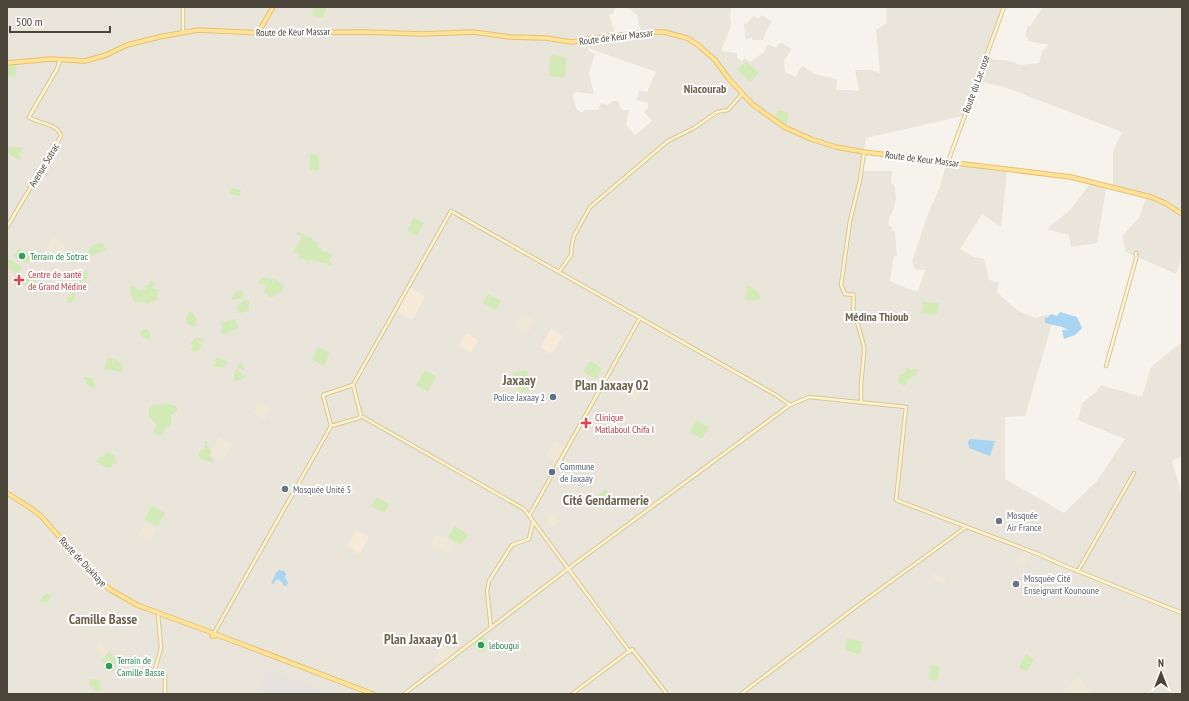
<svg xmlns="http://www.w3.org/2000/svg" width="1189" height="701" font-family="'PT Sans Narrow',sans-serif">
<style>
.residential{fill:#eae5da;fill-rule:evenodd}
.commercial{fill:#f7ead8}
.industrial{fill:#e6e2dd}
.education{fill:#efe8d6}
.green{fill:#d2eab5}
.water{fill:#a9d4f2}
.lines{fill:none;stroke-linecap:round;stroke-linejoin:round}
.secondary-casing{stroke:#d6c79b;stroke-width:4.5}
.primary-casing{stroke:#e6c16a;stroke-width:5.5}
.secondary{stroke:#fff3cd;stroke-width:2.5}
.primary{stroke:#ffe39c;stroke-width:3.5}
.leisure-dot{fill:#2e9e5b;stroke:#fff;stroke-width:1.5}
.health-dot{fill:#e0444e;stroke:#fff;stroke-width:1.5}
.service-dot{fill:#5c6f8a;stroke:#fff;stroke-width:1.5}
.worship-dot{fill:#6b7280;stroke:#fff;stroke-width:1.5}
.labels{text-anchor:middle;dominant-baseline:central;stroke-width:4;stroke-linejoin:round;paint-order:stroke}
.street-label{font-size:10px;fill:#4b4439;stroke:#fff}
.leisure-label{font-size:10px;fill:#27864d;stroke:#fff;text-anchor:start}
.health-label{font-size:10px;fill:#be3a42;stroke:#fff;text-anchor:start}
.service-label{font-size:10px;fill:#4e5e75;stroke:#fff;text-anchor:end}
.worship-label{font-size:10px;fill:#5b616d;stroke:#fff;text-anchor:start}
.quarter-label{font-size:12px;font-weight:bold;fill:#6e6250;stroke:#fff}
.district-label{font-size:14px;font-weight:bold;fill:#6e6250;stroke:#fff}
</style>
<rect width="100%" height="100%" fill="#f6f3ec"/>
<path class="residential" d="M7,7h608l-1,6 -5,2 8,21 24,-3 -4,-18 -9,-8h103l-1,9 1,10 -10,25 16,2v5l5,3 3,-3 5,4 14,-10 4,-8 8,4 3,-4 3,-1 10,6 -8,12 1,11 11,5 3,-7 4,-4 11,8 23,5 -1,11h13l10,1 -4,-21h15l10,3 -4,-43 11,-7 -1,-16h116l-18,51 12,2h8l10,2 5,3 20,-2 4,-13 6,-5 -22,-4 1,-3 -3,-1 2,-11h3l13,-19h139v250l-6,17 -50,-22 -4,-16 17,-18 8,-23 -34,-10v-34l9,-19 -115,-44 -28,-7 -12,34 -101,23 -7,33h33l-1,12 3,2 1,3 1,11 -3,12 -3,5 -2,9 4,2v4h3l2,25h-3l-4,25 21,9 7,1 7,-21 -10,-1 -3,-7 16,-48 12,-27 6,-23 61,7 -6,56 -19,-13 -22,35 14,8 10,2 5,21 10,2 -2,10 21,19 18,7 9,-3 9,2 -29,99 -20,1v62l59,34 33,-32 28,-42 -47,-19 4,-17 14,-11 5,-7 41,12 9,-30 31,-25v114l-10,5 10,35v198h-1175zM588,48l68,24 -8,17v3l-9,-2 -2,10 11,3v5l-4,4 8,9 -17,14 -9,-10 3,-15h-6l-3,-3 -2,-6h-5l-6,4 -6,-2 -3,7h-13l-4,3 -5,-5 -3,-12 1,-3 4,-1 16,2 -5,-21 6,-19 -7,-4z
M762,15l10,7 -6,9 -3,9h-11v-3l-6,3 -1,-3 -1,-14 2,1 8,-8 4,3z
M1090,184l16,5 -9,54 -26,4 -2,-12 -20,-5 1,-4 20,-16z"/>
<path class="commercial" d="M410,288l15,8 -13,24 -15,-8z
M551,329l12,7 -11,18 -12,-7z
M466,333l12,7 -7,13 -12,-7z
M356,530l13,7 -9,17 -13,-8z"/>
<path class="industrial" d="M267,669l45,16 22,9h-77z"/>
<path class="education" d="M53,237l13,8 -9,15 -14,-8z
M889,313l17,1 -2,10 -17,-4z
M523,314l12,7 -7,12 -12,-6z
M626,380l16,9 -7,12 -16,-9z
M259,402l12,7 -6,11 -12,-7z
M219,437l13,7 -10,18 -13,-7z
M555,441l12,6 -8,16 -13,-7z
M553,513l6,8 -7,6 -6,-8z
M145,523l12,6 -7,12 -12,-6z
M437,534l16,9 -6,10 -16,-9z
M1021,551l8,3 -4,12 -9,-3z
M933,573l13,5 -2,6 -13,-5z
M99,643l10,8 -8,8 -2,-6 -3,-6z
M442,645l13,7 -15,12 -7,-2z
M1078,677l14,16 -1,1h-23l-4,-4z"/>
<path class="green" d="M314,7h12l-3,11 -11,-3z
M551,55l16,2 -2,21 -16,-2z
M746,61l13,12 -9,9 -13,-13z
M17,64l-2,15 -8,-4v-10z
M779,110l10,3 -3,13 -13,-8z
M7,145l1,3 13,-1 2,6 -3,-1 -1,2 1,2v5l-13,-9z
M310,154l9,1v15h-9z
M231,188l10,2 -1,6 -10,-2z
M414,218l10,5 -7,13 -10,-6z
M297,231l6,3 1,2 2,-2 -1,2 4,2 3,-1v4l7,2 -1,4 4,2v2l9,2 1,4 -4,2 2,1v2l2,2 -1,2c-6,-4 -10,-3 -17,-6v4l-2,-6 -4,6v-3l-5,-3 -1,1 -3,-1 1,-3 -6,-3c1,-8 8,-9 6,-17l-4,-1z
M100,242l4,3v3h2v2l-15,6 -2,-2 1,-7z
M19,248l13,8 -5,8 -14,-8z
M9,259l13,8 -5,7 -10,-6v-6z
M29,270l9,11 -9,7 -8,-5z
M87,270l1,3 -2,6 -5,3 -3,-2 -2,2 -1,-2 3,-5z
M264,277l13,3 7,6 -3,6 -4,1 -4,4h-3l-6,-5 2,-5 -2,-3 -5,-1v-2z
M151,280l5,4 -3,1 -1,3 8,2 -3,3v3h-2l2,1 1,3 -6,1 -6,4 -1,-3 -4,1v-2l-6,2 -5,-10 1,-7 1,-1 7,5 8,-1 -2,-2 1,-2h3z
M747,285l10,6 4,5 -3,5 -13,-1v-1z
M237,291h5l2,3 -1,3 2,1 -1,1 5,2v10l-10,2 -2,-3 1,-3 6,-8 -4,-1 -8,2 1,-5z
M73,293l3,1 -4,9h-4l-1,-5z
M488,294l13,7 -5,9 -13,-7z
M923,302l16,1 -2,11 -16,-1z
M189,311l5,3 -1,1 4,3 -2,9 -9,-4 1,-7z
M234,319l3,3 1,6 -12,6 -4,1 -1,-5 2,-1 -2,-6 7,-3z
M146,329l4,3 1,5 -3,2 -4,-1 -4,-3 2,-5z
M197,337l7,3 -1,2 -6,-2v2l5,3c-2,5 -4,6 -9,7l-2,-3 1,-1v-3l-2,-1 4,-5z
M318,347l12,6 -6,13 -12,-7z
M217,357l11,5 -5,6 -9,-2v-1l2,-2v-2l-1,-1z
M109,358c9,1 15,5 13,14l-16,-3 -1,-2 2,-8z
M590,361l12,7 -6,11 -13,-7z
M241,363l4,6 -2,1 -3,-2 -2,3 4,3v2l4,-1v2l-12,5 1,-12h2l1,-5z
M906,367l6,3 4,-1 2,1 -3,5 -8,5 -2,7 -7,-5 1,-7 6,-2z
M425,370l11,6 -8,16 -12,-7z
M527,370l5,19 -13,4 -6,-20z
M85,377l6,1 2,-1 2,10h-6l-3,-4v-4l-3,-1z
M166,404l10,2 1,2v4h-3l1,2 -4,1v11c-6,1 -7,4 -9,9h-5l-3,-3 2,-8 -7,-8v-8l5,-3z
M696,420l13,7 -7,12 -12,-7z
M204,441l4,1 -2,2 5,7 -1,6 4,3 -1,2 -12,-2 1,-1 -3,-2v-4l2,-3h3l1,-6z
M108,451l4,3 3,1 1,9 -3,-1 -1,4 -4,1 -12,-6 3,-6 3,1z
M606,489l6,8 -15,11 -6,-8z
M377,497l12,7 -5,9 -13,-7z
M152,506l13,7 -8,13 -13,-7z
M455,526l13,9 -7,10 -13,-8z
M45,594h3l3,3 -4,6 -8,-2z
M483,636l7,10 -10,7 -7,-10z
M847,638l16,4 -3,12 -15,-4z
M109,652l9,8 -10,12 -6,-12z
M1026,654l8,5 -7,13 -8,-5z
M931,665l9,2 -3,14 -9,-2z
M90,679l10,1 1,10 -4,1 -4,-2 -5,-6z"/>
<path class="water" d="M1060,312l17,5 5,11 -7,7 -11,4 -2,-9h6l-6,-3 -17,-4v-6l2,1 4,-4 6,2z
M970,439l25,2 -5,15 -21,-8 -1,-6z
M279,570l5,1 2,3 -1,4 3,5 -1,2 -3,1 -2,-4 -5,-3 -4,5 -2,-1c3,-4 3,-9 8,-13z"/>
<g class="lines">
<g class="secondary-casing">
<path id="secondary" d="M183,32v-25
M948,162l56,-155
M7,227l54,-91c-3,-13 -23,-12 -32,-19l28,-48 3,-9
M844,264l-3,21 4,9 9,1 -1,13 11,38v7l-3,31v19
M844,264l6,-43 10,-41 4,-28
M559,272l12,-17 1,-11 2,-8 16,-29 78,-66 26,-13 23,-16 11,-2 14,-16
M1106,366l30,-107v-6
M361,416l163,93 106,143
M331,426l-8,-31 30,-10 98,-174 325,184 14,10
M529,516l111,-198
M1078,571l56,-98
M158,614l3,34 -7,25 11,3v18
M491,628l-4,-37 2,-10 23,-36 17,-6 4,-17
M214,633l117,-207 28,-8 2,-2 -8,-31
M404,694l173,-132 213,-157 19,-8 97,10 -10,93 142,54 27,12 117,47
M572,694l60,-45 35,45
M741,694l112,-85 113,-82"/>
</g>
<g class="primary-casing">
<path id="primary" d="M258,33l15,-26
M7,63l44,-4 34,2 21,-6 21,-10 32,-8 39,-7 64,3 102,-1 58,2 51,-2 37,5 36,1 25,4 40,-6 42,-4h11l23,6 11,7 17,15 14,19 23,25 32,23 27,12 25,8 28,5 207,25 80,20 14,6 17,11
M7,493l22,14 11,8 57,64 14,11 26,15 76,28
M213,633l2,1v2h-3z
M215,634l158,60"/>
</g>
<use href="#secondary" class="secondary"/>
<use href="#primary" class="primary"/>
</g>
<g class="leisure-dot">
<circle cx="22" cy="256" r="4"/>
<circle cx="481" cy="645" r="4"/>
<circle cx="109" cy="666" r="4"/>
</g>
<g class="health-dot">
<path d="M17 274h4v4h4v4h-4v4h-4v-4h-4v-4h4z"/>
<path d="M584 417h4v4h4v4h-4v4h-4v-4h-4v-4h4z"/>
</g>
<g class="service-dot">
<circle cx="553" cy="397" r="4"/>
<circle cx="552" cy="472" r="4"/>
</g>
<g class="worship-dot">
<circle cx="285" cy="489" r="4"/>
<circle cx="999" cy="521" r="4"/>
<circle cx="1016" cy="584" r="4"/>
</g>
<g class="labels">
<g class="street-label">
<text transform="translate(293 32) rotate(-1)">Route de Keur Massar</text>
<text transform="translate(616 37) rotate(-7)">Route de Keur Massar</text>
<text transform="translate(976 84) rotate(-70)">Route du Lac rose</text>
<text transform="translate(922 159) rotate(7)">Route de Keur Massar</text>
<text transform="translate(44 165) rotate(-59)">Avenue Sotrac</text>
<text transform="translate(83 562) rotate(47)">Route de Diakhaye</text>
</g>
<g class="leisure-label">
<text x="30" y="256">Terrain de Sotrac</text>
<text x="489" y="645">lebougui</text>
<text x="117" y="660">Terrain de<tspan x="117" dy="12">Camille Basse</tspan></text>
</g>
<g class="health-label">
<text x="28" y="274">Centre de santé<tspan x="28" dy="12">de Grand Médine</tspan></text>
<text x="595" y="417">Clinique<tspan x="595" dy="12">Matlaboul Chifa I</tspan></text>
</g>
<g class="service-label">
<text x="545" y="397">Police Jaxaay 2</text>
<text x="560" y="466" text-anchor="start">Commune<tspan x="560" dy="12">de Jaxaay</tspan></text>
</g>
<g class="worship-label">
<text x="293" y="489">Mosquée Unité 5</text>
<text x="1007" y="515">Mosquée<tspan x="1007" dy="12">Air France</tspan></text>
<text x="1024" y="578">Mosquée Cité<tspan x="1024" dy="12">Enseignant Kounoune</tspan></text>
</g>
<g class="quarter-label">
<text x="705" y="88">Niacourab</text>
<text x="877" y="316">Médina Thioub</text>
</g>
<g class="district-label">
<text x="519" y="380">Jaxaay</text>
<text x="612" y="385">Plan Jaxaay 02</text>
<text x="606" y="500">Cité Gendarmerie</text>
<text x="103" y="619">Camille Basse</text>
<text x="421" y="639">Plan Jaxaay 01</text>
</g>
</g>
<rect width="1189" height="701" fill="none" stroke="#4b4439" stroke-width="16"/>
<g transform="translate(1161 673)" stroke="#ffffff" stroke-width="3" paint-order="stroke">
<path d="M0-3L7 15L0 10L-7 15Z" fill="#4b4439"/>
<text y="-6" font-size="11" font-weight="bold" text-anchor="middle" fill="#4b4439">N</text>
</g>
<path d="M10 26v6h100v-6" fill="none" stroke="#4b4439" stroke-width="2"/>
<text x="16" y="26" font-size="12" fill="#4b4439" stroke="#ffffff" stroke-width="3" paint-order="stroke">500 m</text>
</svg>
